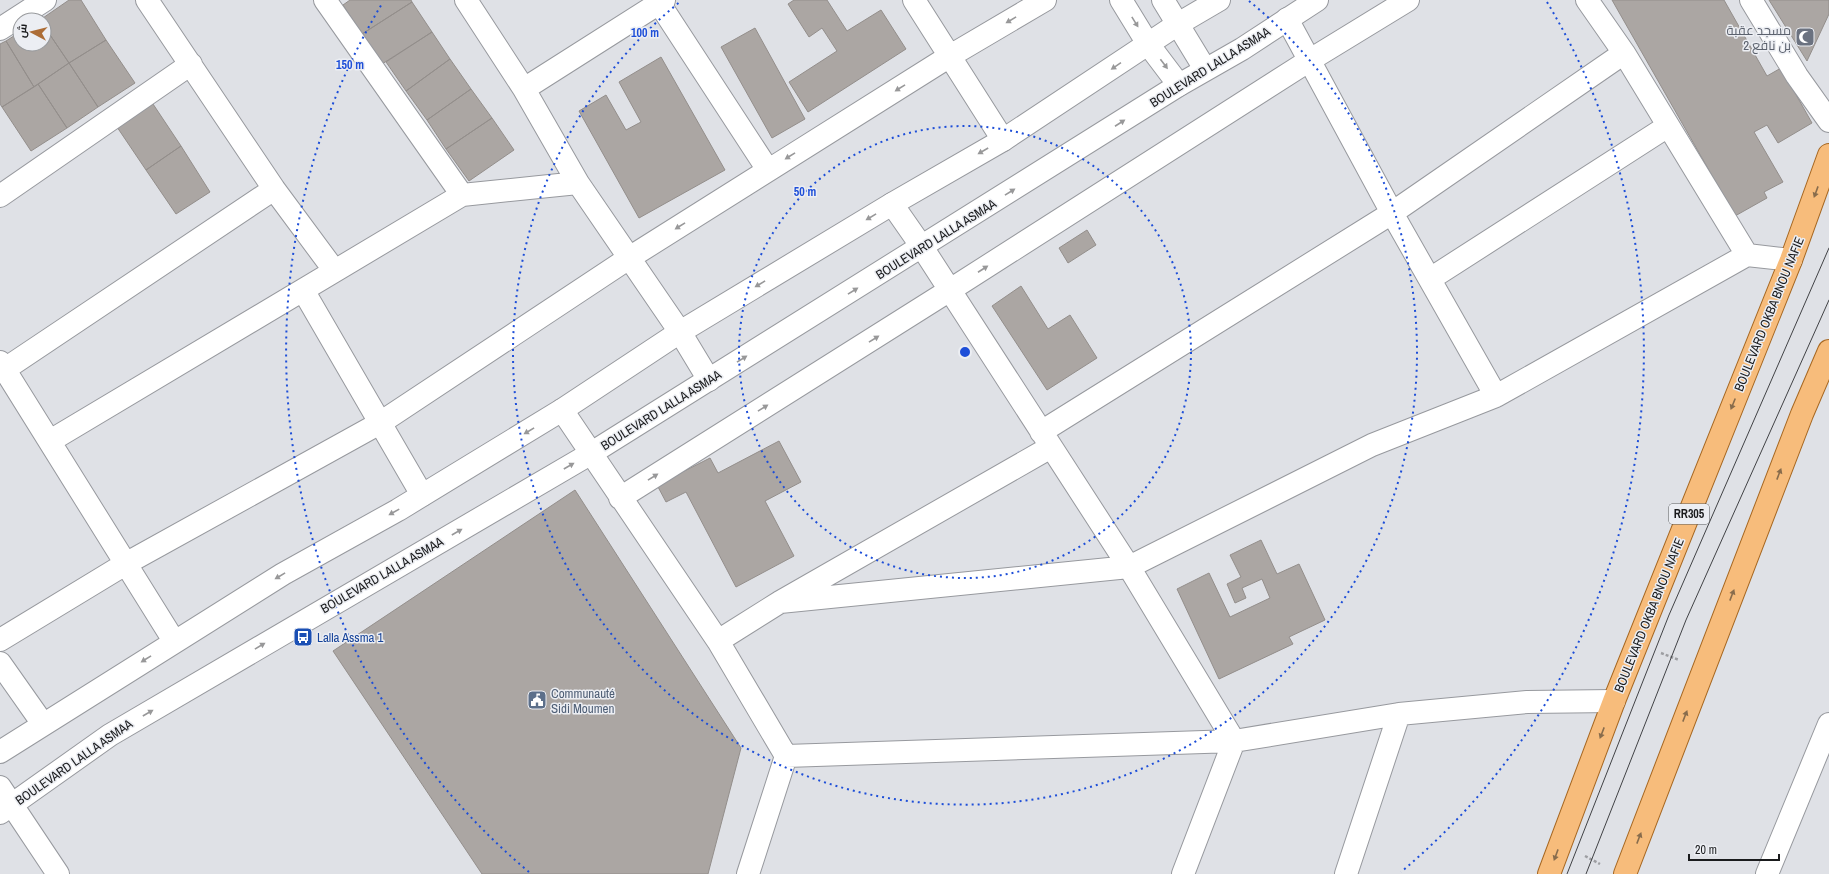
<svg xmlns="http://www.w3.org/2000/svg" width="1829" height="874" font-family="'Archivo Narrow',Cairo,sans-serif">
<style>
.building{fill:#aba6a3;stroke:#938e8b}
.lines{fill:none;stroke-linecap:round;stroke-linejoin:round}
.street-casing{stroke:#97999e;stroke-width:24}
.secondary-casing{stroke:#97999e;stroke-width:24}
.primary-casing{stroke:#a66721;stroke-width:24}
.path{stroke:#9d9ea2;stroke-width:2.5;stroke-dasharray:3 2;stroke-linecap:butt}
.street{stroke:#fff;stroke-width:22}
.secondary{stroke:#fff;stroke-width:22}
.primary{stroke:#f7bc7b;stroke-width:22}
.tram{stroke:#414245;stroke-width:1}
.oneway{fill:#989899}
.oneway2{fill:#886c4c}
.ring{fill:none;stroke:#1d4ed8;stroke-width:2;stroke-dasharray:2 4}
.labels{text-anchor:middle;dominant-baseline:central;stroke-width:3;stroke-linejoin:round;paint-order:stroke}
.shield{fill:#eceef3;stroke:#595a5d;stroke-width:1}
.shield-label{font-size:12px;font-weight:bold;fill:#1a1b1d}
.worship-label{font-size:13px;fill:#5b616d;stroke:#eceef3;text-anchor:end}
.street-label{font-size:13px;fill:#1a1b1d;stroke:#eceef3}
.transit-label{font-size:13px;fill:#164399;stroke:#eceef3;text-anchor:start}
.service-label{font-size:13px;fill:#4e5e75;stroke:#eceef3;text-anchor:start}
.centre{fill:#1d4ed8;stroke:#eceef3;stroke-width:2}
.ring-label{font-size:12px;text-anchor:middle;font-weight:bold;fill:#1d4ed8;stroke:#eceef3;stroke-width:3;stroke-linejoin:round;paint-order:stroke}
</style>
<rect width="100%" height="100%" fill="#dfe1e6"/>
<path class="building" d="M69,0h12l25,40 -37,23 -25,-37v-6h-4z
M350,0h61l1,2 -50,32 -19,-29z
M794,0h33l20,31 34,-21 25,39 -98,63 -19,-30 48,-31 -15,-23 -13,9 -21,-33z
M1612,0h112l43,76 14,-8 31,55 -34,20 -11,-18 -13,7 29,50 -19,10 3,6 -32,18z
M1769,0h60v14l-22,47z
M412,2l20,30 -50,32 -20,-30z
M44,26l25,37 -35,24 -28,-46 14,-9v12h24z
M755,28l50,91 -33,19 -51,-91z
M432,32l18,27 -44,32 -20,-29z
M106,40l29,43 -37,24 -29,-44z
M6,41l28,46 -32,20 -2,-3v-60z
M661,57l64,113 -86,48 -60,-107 27,-16 20,35 15,-8 -22,-40z
M450,59l21,30 -44,31 -21,-29z
M69,63l29,44 -31,21 -29,-44z
M38,84l29,44 -36,23 -29,-44z
M471,89l21,29 -46,31 -19,-29z
M153,104l28,42 -35,24 -29,-43z
M492,118l22,32 -45,31 -23,-32z
M181,146l29,46 -34,22 -30,-44z
M1087,230l9,15 -28,18 -9,-15z
M1021,286l27,43 22,-14 27,43 -50,32 -55,-84z
M779,441l22,41 -36,19 29,55 -58,31 -50,-95 -20,10 -9,-17 53,-27 8,15z
M575,490l166,258 -33,126h-226l-149,-223z
M1261,540l16,34 22,-10 26,56 -36,17 4,7 -74,35 -42,-90 32,-16 21,44 40,-19 -8,-19 -20,9 4,10 -11,5 -8,-19 14,-7 -11,-22z"/>
<g class="lines">
<g class="street-casing">
<path id="street" d="M147,0l127,189 60,81
M325,0l137,195
M466,0l58,89 54,94 102,149 29,48
M914,0l89,140
M1121,0l27,44 31,41
M1163,0l42,69
M1587,0l37,53 123,202 44,5
M1751,0l46,76 32,45
M659,3l109,167
M1287,19l105,194 104,183
M0,29l45,-29
M524,89l140,-89
M0,196l191,-132
M892,204l30,43 207,320 105,174 -51,133
M1430,279l238,-153
M303,290l119,205
M0,362l174,279
M5,369l269,-180
M562,410l156,231 68,115 -38,118
M1041,432l351,-219 232,-160
M50,441l412,-246 116,-12
M620,498l330,-208 360,-230 98,-60
M780,602l349,-35 243,-122 124,-49 251,-141
M0,640l127,-77 253,-140 249,-165 321,-202 95,-56
M718,641l62,-39 271,-155
M0,663l43,61
M786,756l448,-15 165,-27 128,-12 87,-1
M0,787l58,87
M1346,874l53,-160
M1767,874l62,-150"/>
</g>
<g class="secondary-casing">
<path id="secondary" d="M0,752l283,-178 115,-64 164,-100 118,-78 212,-128 111,-64 175,-116 41,-24
M0,813l110,-78 480,-281 589,-369 63,-36 75,-49"/>
</g>
<g class="primary-casing">
<path id="primary" d="M1549,874l65,-173 177,-441 38,-105
M1625,874l177,-460 27,-63"/>
</g>
<path class="path" d="M1661,653l18,7
M1585,856l15,8"/>
<use href="#street" class="street"/>
<use href="#secondary" class="secondary"/>
<use href="#primary" class="primary"/>
<path class="tram" d="M1567,874l102,-259 160,-367
M1586,874l100,-254 143,-320"/>
</g>
<defs><path id="oneway-solid" d="M-6-.8H1V-3.2L6.5 0L1 3.2V.8H-6Z"/></defs>
<g class="oneway">
<use href="#oneway-solid" transform="translate(1011 20) rotate(149)"/>
<use href="#oneway-solid" transform="translate(1135 22) rotate(58)"/>
<use href="#oneway-solid" transform="translate(1164 64) rotate(53)"/>
<use href="#oneway-solid" transform="translate(1116 66) rotate(146)"/>
<use href="#oneway-solid" transform="translate(900 88) rotate(148)"/>
<use href="#oneway-solid" transform="translate(1120 123) rotate(-33)"/>
<use href="#oneway-solid" transform="translate(983 151) rotate(150)"/>
<use href="#oneway-solid" transform="translate(790 156) rotate(148)"/>
<use href="#oneway-solid" transform="translate(1010 192) rotate(-32)"/>
<use href="#oneway-solid" transform="translate(871 217) rotate(149)"/>
<use href="#oneway-solid" transform="translate(680 226) rotate(148)"/>
<use href="#oneway-solid" transform="translate(983 269) rotate(-33)"/>
<use href="#oneway-solid" transform="translate(760 284) rotate(149)"/>
<use href="#oneway-solid" transform="translate(853 291) rotate(-32)"/>
<use href="#oneway-solid" transform="translate(874 339) rotate(-32)"/>
<use href="#oneway-solid" transform="translate(742 359) rotate(-32)"/>
<use href="#oneway-solid" transform="translate(763 408) rotate(-32)"/>
<use href="#oneway-solid" transform="translate(529 431) rotate(149)"/>
<use href="#oneway-solid" transform="translate(569 466) rotate(-30)"/>
<use href="#oneway-solid" transform="translate(653 477) rotate(-32)"/>
<use href="#oneway-solid" transform="translate(394 512) rotate(151)"/>
<use href="#oneway-solid" transform="translate(457 532) rotate(-30)"/>
<use href="#oneway-solid" transform="translate(280 576) rotate(149)"/>
<use href="#oneway-solid" transform="translate(260 646) rotate(-31)"/>
<use href="#oneway-solid" transform="translate(146 659) rotate(148)"/>
<use href="#oneway-solid" transform="translate(148 713) rotate(-30)"/>
</g>
<g class="oneway2">
<use href="#oneway-solid" transform="translate(1816 192) rotate(110)"/>
<use href="#oneway-solid" transform="translate(1733 404) rotate(112)"/>
<use href="#oneway-solid" transform="translate(1779 474) rotate(-69)"/>
<use href="#oneway-solid" transform="translate(1732 595) rotate(-69)"/>
<use href="#oneway-solid" transform="translate(1685 716) rotate(-69)"/>
<use href="#oneway-solid" transform="translate(1602 733) rotate(111)"/>
<use href="#oneway-solid" transform="translate(1639 838) rotate(-69)"/>
<use href="#oneway-solid" transform="translate(1556 855) rotate(110)"/>
</g>
<g class="ring">
<circle cx="965" cy="352" r="226"/>
<path d="M1249 1A452 452 0 1 1 681 1"/>
<path d="M529 872A679 679 0 0 1 383 2M1547 2A679 679 0 0 1 1401 872"/>
</g>
<defs>
<g id="mosque-square" transform="scale(1)"><rect x="-9" y="-9" width="18" height="18" rx="4" fill="#6b7280" stroke="#eceef3"/><path d="M3.5-4.9A6 6 0 1 0 3.5 4.9A5 5 0 1 1 3.5-4.9Z" fill="#fff"/></g>
<g id="bus-square" transform="scale(1)"><rect x="-9" y="-9" width="18" height="18" rx="4" fill="#1a4fb4" stroke="#eceef3"/><path d="M-5-6H5V4H4V6H2V4H-2V6H-4V4H-5ZM-3.5-4V0h7V-4ZM-3.5 1.2v1.5H-2V1.2ZM2 1.2v1.5H3.5V1.2Z" fill="#fff"/></g>
<g id="civic-square" transform="scale(1)"><rect x="-9" y="-9" width="18" height="18" rx="4" fill="#5c6f8a" stroke="#eceef3"/><path d="M-.6-6.5H3V-4.5H.6V-3L4-1V1h2V6H-6V1h2V-1L-.6-3ZM-1.2 2.5V6h2.4V2.5Z" fill="#fff"/></g>
</defs>
<g fill-rule="evenodd">
<use href="#mosque-square" x="1805" y="37"/>
<use href="#bus-square" x="303" y="637"/>
<use href="#civic-square" x="537" y="700"/>
</g>
<g class="labels">
<rect class="shield" x="1669" y="504" width="40" height="20" rx="3"/>
<g class="shield-label">
<text x="1689" y="514">RR305</text>
</g>
<g class="worship-label">
<text x="1791" y="30">مسجد عقبة<tspan x="1791" dy="15">بن نافع 2</tspan></text>
</g>
<g class="street-label">
<text transform="translate(1210 67) rotate(-32)">BOULEVARD LALLA ASMAA</text>
<text transform="translate(936 239) rotate(-32)">BOULEVARD LALLA ASMAA</text>
<text transform="translate(1769 314) rotate(-68)">BOULEVARD OKBA BNOU NAFIE</text>
<text transform="translate(661 410) rotate(-32)">BOULEVARD LALLA ASMAA</text>
<text transform="translate(382 575) rotate(-30)">BOULEVARD LALLA ASMAA</text>
<text transform="translate(1649 615) rotate(-68)">BOULEVARD OKBA BNOU NAFIE</text>
<text transform="translate(74 762) rotate(-35)">BOULEVARD LALLA ASMAA</text>
</g>
<g class="transit-label">
<text x="317" y="637">Lalla Assma 1</text>
</g>
<g class="service-label">
<text x="551" y="693">Communauté<tspan x="551" dy="15">Sidi Moumen</tspan></text>
</g>
</g>
<circle cx="965" cy="352" r="6" class="centre"/>
<g class="ring-label">
<text x="645" y="37">100 m</text>
<text x="350" y="69">150 m</text>
<text x="805" y="196">50 m</text>
</g>
<g transform="translate(32 32) rotate(277)"><circle r="19" fill="#eceef3" stroke="#989a9d"/>
<path d="M0-3L7 15L0 10L-7 15Z" fill="#ad6d36"/>
<text y="-6" font-size="11" font-weight="bold" text-anchor="middle" fill="#1a1b1d">ش</text>
</g>
<path d="M1689 854v6h90v-6" fill="none" stroke="#1a1b1d" stroke-width="2"/>
<text x="1695" y="854" font-size="12" fill="#1a1b1d" stroke="#eceef3" stroke-width="3" paint-order="stroke">20 m</text>
</svg>
